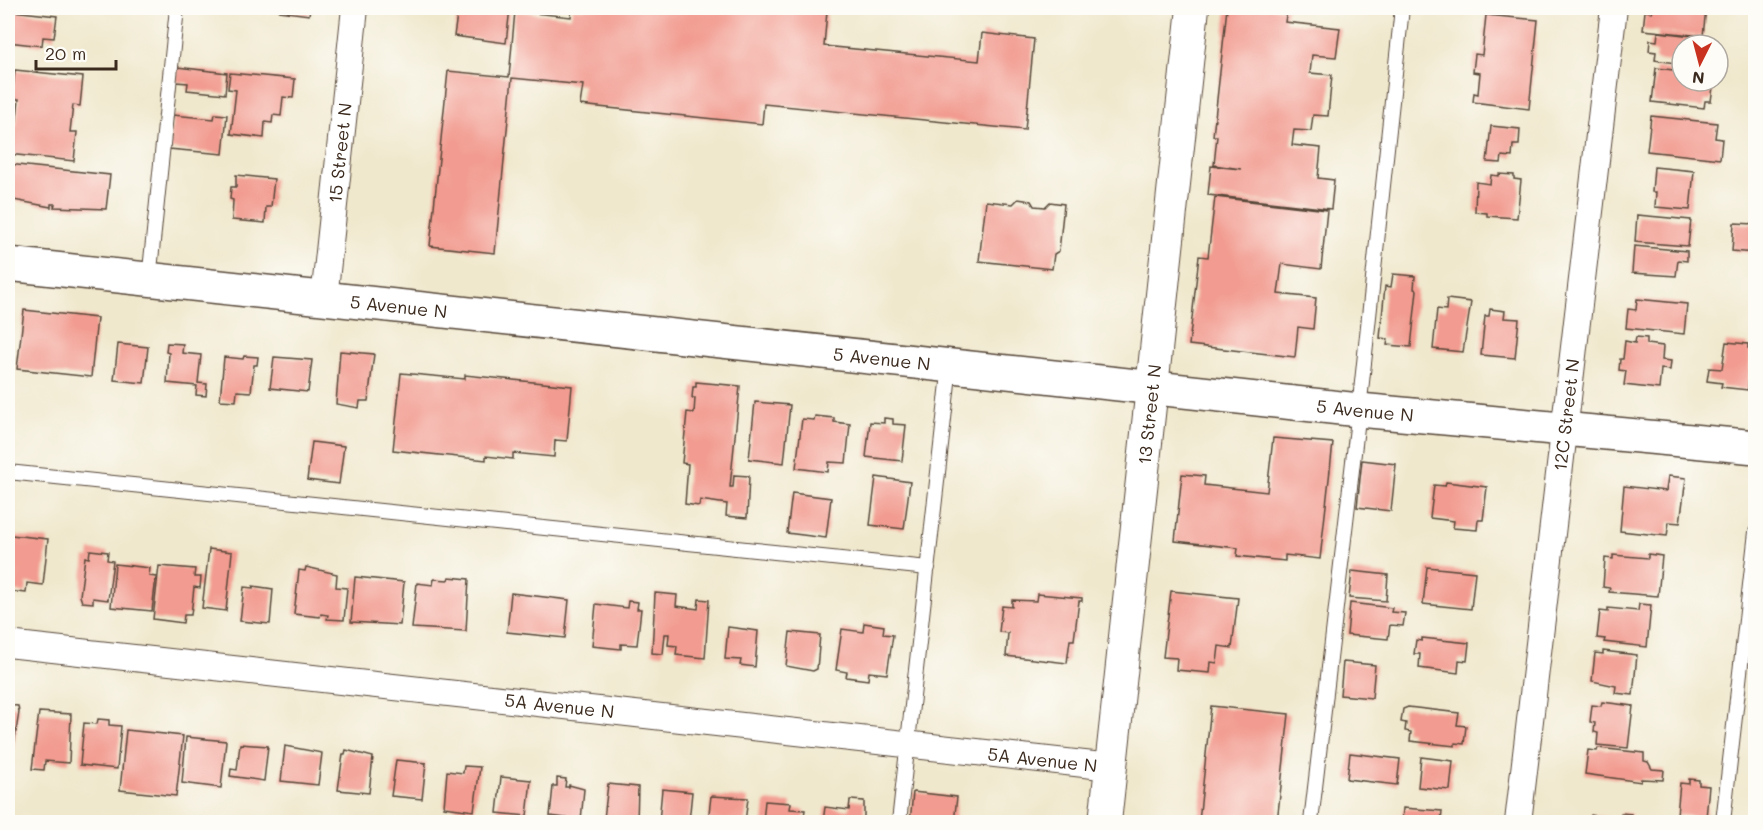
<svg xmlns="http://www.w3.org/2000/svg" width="1763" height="830" font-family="Mali,sans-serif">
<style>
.building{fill:#f29b90}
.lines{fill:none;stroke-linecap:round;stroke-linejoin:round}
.service-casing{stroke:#564638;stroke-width:16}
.minor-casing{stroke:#564638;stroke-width:28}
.tertiary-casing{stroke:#564638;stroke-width:34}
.secondary-casing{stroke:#564638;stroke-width:36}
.service{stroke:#fff;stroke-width:14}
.minor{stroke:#fff;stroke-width:26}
.tertiary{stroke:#fff;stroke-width:32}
.secondary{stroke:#fff;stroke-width:33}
.labels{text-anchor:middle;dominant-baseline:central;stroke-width:4.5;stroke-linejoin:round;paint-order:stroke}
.street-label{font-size:18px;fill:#3b2a1e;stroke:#fdfcf7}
</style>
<rect width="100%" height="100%" fill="#fdfcf7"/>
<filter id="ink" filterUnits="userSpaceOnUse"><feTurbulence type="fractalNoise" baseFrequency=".0167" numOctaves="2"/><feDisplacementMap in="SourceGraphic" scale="12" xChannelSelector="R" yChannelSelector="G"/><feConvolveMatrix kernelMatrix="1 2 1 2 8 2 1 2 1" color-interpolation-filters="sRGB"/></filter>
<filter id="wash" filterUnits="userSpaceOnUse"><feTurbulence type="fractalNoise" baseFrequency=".008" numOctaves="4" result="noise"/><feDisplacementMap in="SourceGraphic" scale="24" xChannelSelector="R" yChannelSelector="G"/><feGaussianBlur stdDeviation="1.35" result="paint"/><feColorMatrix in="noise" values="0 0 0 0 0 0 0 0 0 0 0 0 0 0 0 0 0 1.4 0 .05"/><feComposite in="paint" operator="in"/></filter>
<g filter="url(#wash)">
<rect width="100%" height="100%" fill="#f0e8cd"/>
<g id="blocks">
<path class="building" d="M279,8h31l-1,7 -30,-4z
M458,8h52l-4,35 -52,-7z
M572,8h270v4l-15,-1 -3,35 155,15 3,-28 52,6 -9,91 -261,-26 -2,20 -182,-19 3,-20 -71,-7 -17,175 -65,-7 18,-175 61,6 6,-66 56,6z
M1227,8h60l-2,14 55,6 -4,29 -24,-2 -2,18 22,2 -4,41 -15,-1 -2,16 -17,-1 -2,15 29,3 -3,30 16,2 -3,29 -123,-14 3,-29 30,3 -27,-4 3,-29h-4z
M1652,8h54l-3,28 -60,-6 2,-19 7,1z
M12,11l45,5 -3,22 -11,-1 -1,9 -34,-4v-20h2z
M1486,15l52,5 -9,89 -56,-7 1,-9 4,1 2,-21 -7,-1 2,-18 7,1z
M1658,32l43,5 -1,8h-18v19l-27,-4 1,-8 -7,-1 1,-11 7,1z
M177,67l50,6 -2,21 -38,-4 1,-7 -12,-1z
M1656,68l26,3v10h25l-1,6h7l-2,14h-6l-1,7 -52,-6z
M15,70l68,7 -3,29 -7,-1 -3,27h7l-3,29 -66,-7 1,-29 7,1 3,-27h-7z
M230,73l65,6 -2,19 -10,-1 -2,19 -8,-1 -1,8 -7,-1 -1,16 -33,-4 5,-44 -8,-1z
M215,114l12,1 -4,39 -54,-5 4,-34 41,4z
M1651,116l66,7 -2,15 7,1 -2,20 -73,-8z
M1491,126l29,3 -1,16h-6l-1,12 -10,-1 -1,7 -14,-1z
M8,164l102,11 -4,34 -52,-2 1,-3h-4v3l-43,-8z
M1654,167l40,4 -4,39 -35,-3 1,-15h-4z
M1499,174l15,1v4l7,1 -4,38 -30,-2v-3l-12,-1 1,-30 14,2 1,-9 8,1z
M236,175l38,4 -3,28h-5l-1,16 -33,-3 1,-20 -3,-1 1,-12h5z
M1215,197l112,13 -6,59 -39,-5 -4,30 38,4 -3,31 -15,-2 -3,30 -106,-12 10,-89 9,1z
M1018,199l13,2 3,5 11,1 5,-5 14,2 -5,47 -5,3 -2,15 -73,-8 7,-60 27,3z
M1637,215l54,5 -3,26 -53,-4z
M1734,223l21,1v29l-23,-2z
M1634,246l53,5v10l-9,-1 -2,16 -44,-3z
M1393,274l22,2 -1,13 3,1 -6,57 -24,-2 1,-6 -8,-1 5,-52 6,1z
M1447,299l24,3 -8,50 -30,-3 4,-40 9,1z
M1637,299l50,5 -3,30 -58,-6 2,-19 8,1z
M1490,309l15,2 -1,7 15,1 -4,39 -34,-3 4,-39h4z
M24,310l73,8 -6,59 -74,-8z
M1636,337l11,1v6l16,2 -1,14 9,1 -1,9 -9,-1 -2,20 -35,-4 2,-14 -7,-1 1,-11h3l2,-18 10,2z
M1726,342l22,2v4h3l-3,42 -27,-3 1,-4 -15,-2 2,-13 13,1z
M167,343l16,1 -1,9 19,2 -3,28 9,1 -1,12 -10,-1 1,-9 -30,-3 2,-30 -3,-1z
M118,344l30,3 -4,36 -30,-3z
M340,351l34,3 -6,47h-8l-1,7 -23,-4z
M244,356l14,1 -1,8h-3l-3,27 -14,-1 -1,10 -16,-1 4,-43 19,2z
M274,357l38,3 -4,32 -38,-4z
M401,373l64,6v-4l107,11 -5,55 -12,-1 -1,17 -41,-4v6l-27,-3v4l-93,-10z
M696,382l44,4 -10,101h3l1,-12 15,1 -2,42 -21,-2 1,-12 -27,-4 -1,6 -14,-2 3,-40 -6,-1 5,-51 7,1 1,-15h-3l1,-11h3z
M755,402l35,3 -6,58 -35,-4z
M815,416l19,2v4l16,2 -4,39 -17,-1 -1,10 -32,-4 6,-49 12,1z
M884,418l9,1v5l13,1 -4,36 -36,-4 4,-35 14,1z
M1273,438l60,5 -13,116 -35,-4v6l-48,-5 1,-8 -63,-7 7,-67 23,2 -1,9 63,7z
M312,442l32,4 -5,38 -32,-4z
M1362,460l34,4 -5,47 -34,-4z
M1668,476l18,2 -6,45 -11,-1 -2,14 -47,-5 4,-45 42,5z
M876,477l34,5 -6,47 -34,-4z
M1446,482l41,5 -4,33h-5l-1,10 -24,-2 1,-7 -24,-3 4,-33 11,1z
M792,493l39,5 -5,40 -39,-5z
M11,535l37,4 -5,46 -16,-2 -1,10 -18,-2z
M209,549l23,3 -6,59 -24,-3z
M90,550l18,2 -1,8 6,1 -5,39 -15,-2v5l-11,-1 -2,-6 5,-39 4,1z
M1648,554l14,2 -4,40 -49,-4 1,-4 -7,-1 2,-29 8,1v-4l35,3z
M115,564l35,4 -1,8 7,1 -4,34 -41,-4z
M159,566l36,3 -1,8h7l-1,11 -6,-1 -3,28h-7l-1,8 -30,-4z
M306,567l31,7 -1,13 11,1 -3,32 -17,-1 1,-4 -7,-1 -1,3 -26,-3 5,-44 6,1z
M1427,567l48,5 -4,37 -48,-5z
M1352,571l36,4 -2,26 -37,-3z
M355,577l49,5 -4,43 -49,-3z
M449,577l20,2 -3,52 -54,-3 5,-45 16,2 1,-6 14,1z
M253,586l20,3 -3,35 -30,-3 4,-34 9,1z
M1171,591l67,7 -6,50 -13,-2 -2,17 -6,-1 -1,11 -34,-3 1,-12 -14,-1z
M511,593l58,7 -4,38 -58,-6z
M655,593l22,2 -1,11 22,3 1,-10 10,1 -4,58 -29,-3 1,-9 -9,-1 1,-11h-4l-2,20 -11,-1z
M1037,594l45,4v3h-3l-5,39h-4l-3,23 -61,-7 2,-23 -9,-1 3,-26 10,1v-7l24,1z
M628,601l10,1 -1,7h4l-4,36 -16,-1v5l-29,-3 4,-42 31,4z
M1350,603l42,5 -1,4 14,1 -2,13 -13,-1 -2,14 -41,-4z
M1639,604l12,1 -4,42 -43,-5 1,-3 -8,-1 3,-27 8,1v-4l30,3z
M864,623l20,3 -1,8 10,1 -6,39 -18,-2 -1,8 -22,-3 1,-5 -11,-2 6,-41 21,3z
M728,627l30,4 -3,36 -15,-2 1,-5 -16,-1z
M790,632l30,3 -3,34 -4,2 -27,-5z
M1422,638l47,5 -2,18 -8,-1 -1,13 -39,-5 1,-14h-6l2,-14 6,1z
M1603,651l34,4 -4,40 -18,-2 1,-7 -24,-5 3,-28 8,1z
M1343,662l32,3 -3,33 -32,-3z
M1602,702l31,4 -5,42 -31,-3 1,-12 -4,-1 1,-9 -5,-1 2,-17 9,1z
M8,705l10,1 1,6 -8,52h-3z
M1211,706l78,8 -12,108h-78z
M1408,707l51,6 -2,12 9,1 -2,18 -9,-1v3l-45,-5 1,-9 -6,-1 1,-8 -5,-1 2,-13z
M39,712l32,2 -2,49 -24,-2 -1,9 -12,-1z
M98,719l11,1v5l12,1 -4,43 -37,-4 4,-42 13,1z
M126,730l57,6 -7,60 -56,-6z
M186,737l40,4 -5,47 -39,-5z
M240,744l28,2 -4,35 -34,-5 1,-7 6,1z
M285,746l37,7 -4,32 -37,-4z
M1598,748l46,5v8l4,1 4,7 12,1 -1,10 -22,-1v3l-56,-8 3,-24 9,1z
M346,750l27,7 -4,36 -31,-3 5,-36h2z
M1350,753l50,6 -3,26 -50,-6z
M1421,757l32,4 -3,29 -32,-3z
M396,760l30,3 -4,36 -31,-3z
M464,766l16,1 -6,44 -30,-4 3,-36 16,2z
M501,777l30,3 -4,36 -30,-3z
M557,778l9,1 -1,8h4v-2l15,4 -3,31 -31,-4 3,-30h4z
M1689,779l10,1v5l10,1 -3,32 -29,-3 3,-32 9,1z
M608,784l30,3 -1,35 -33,-3z
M662,789l30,3 -3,30h-30z
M913,792l44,5 -3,25h-44z
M711,796l37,2 -3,24h-37z
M850,800l14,1v21h-41l2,-15 24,3z
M765,801l26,2 -1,6 15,1 -2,12h-40z
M1403,808l39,3 -1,11h-39z
M1621,813l10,1 -1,8h-40l1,-7 29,4z"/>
</g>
</g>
<g filter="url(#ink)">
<use href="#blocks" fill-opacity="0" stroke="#564638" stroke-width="1.5"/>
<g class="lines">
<g class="service-casing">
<path id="service" d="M149,280l28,-272
M8,472l920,96
M899,822l51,-457
M1311,822l48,-412 43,-402
M1723,822l33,-290"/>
</g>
<g class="minor-casing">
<g id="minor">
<path id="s1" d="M324,299l31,-291"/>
<path id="s2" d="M8,644l1103,123"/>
<path id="s3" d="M1518,822l96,-814"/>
</g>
</g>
<g class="tertiary-casing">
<g id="tertiary">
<path id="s4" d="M1105,822l88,-814"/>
</g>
</g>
<g class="secondary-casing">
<g id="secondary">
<path id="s5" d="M8,264l1351,146 397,37"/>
</g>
</g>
<use href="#service" class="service"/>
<use href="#minor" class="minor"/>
<use href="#tertiary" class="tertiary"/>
<use href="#secondary" class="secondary"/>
</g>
</g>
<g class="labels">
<g class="street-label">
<text stroke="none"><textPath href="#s1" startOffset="147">15 Street N</textPath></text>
<text stroke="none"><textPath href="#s5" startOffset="393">5 Avenue N</textPath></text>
<text stroke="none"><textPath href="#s5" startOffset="879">5 Avenue N</textPath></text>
<text stroke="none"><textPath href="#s5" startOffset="1365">5 Avenue N</textPath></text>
<text stroke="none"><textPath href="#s4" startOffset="410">13 Street N</textPath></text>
<text stroke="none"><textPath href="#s3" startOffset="410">12C Street N</textPath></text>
<text stroke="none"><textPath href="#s2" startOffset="555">5A Avenue N</textPath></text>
<text stroke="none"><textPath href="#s2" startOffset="1041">5A Avenue N</textPath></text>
</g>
</g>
<rect width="1763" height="830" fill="none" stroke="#fdfcf7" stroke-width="30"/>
<g transform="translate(1700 63) rotate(186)"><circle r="28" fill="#fdfcf7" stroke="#afa8a0" stroke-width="1.5"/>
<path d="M0-4.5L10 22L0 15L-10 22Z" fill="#c8321e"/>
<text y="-9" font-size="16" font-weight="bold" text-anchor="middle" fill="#3b2a1e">N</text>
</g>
<path d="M36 60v9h80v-9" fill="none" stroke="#3b2a1e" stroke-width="3"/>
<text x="45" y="60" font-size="18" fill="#3b2a1e" stroke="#fdfcf7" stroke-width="4.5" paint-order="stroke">20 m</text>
</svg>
